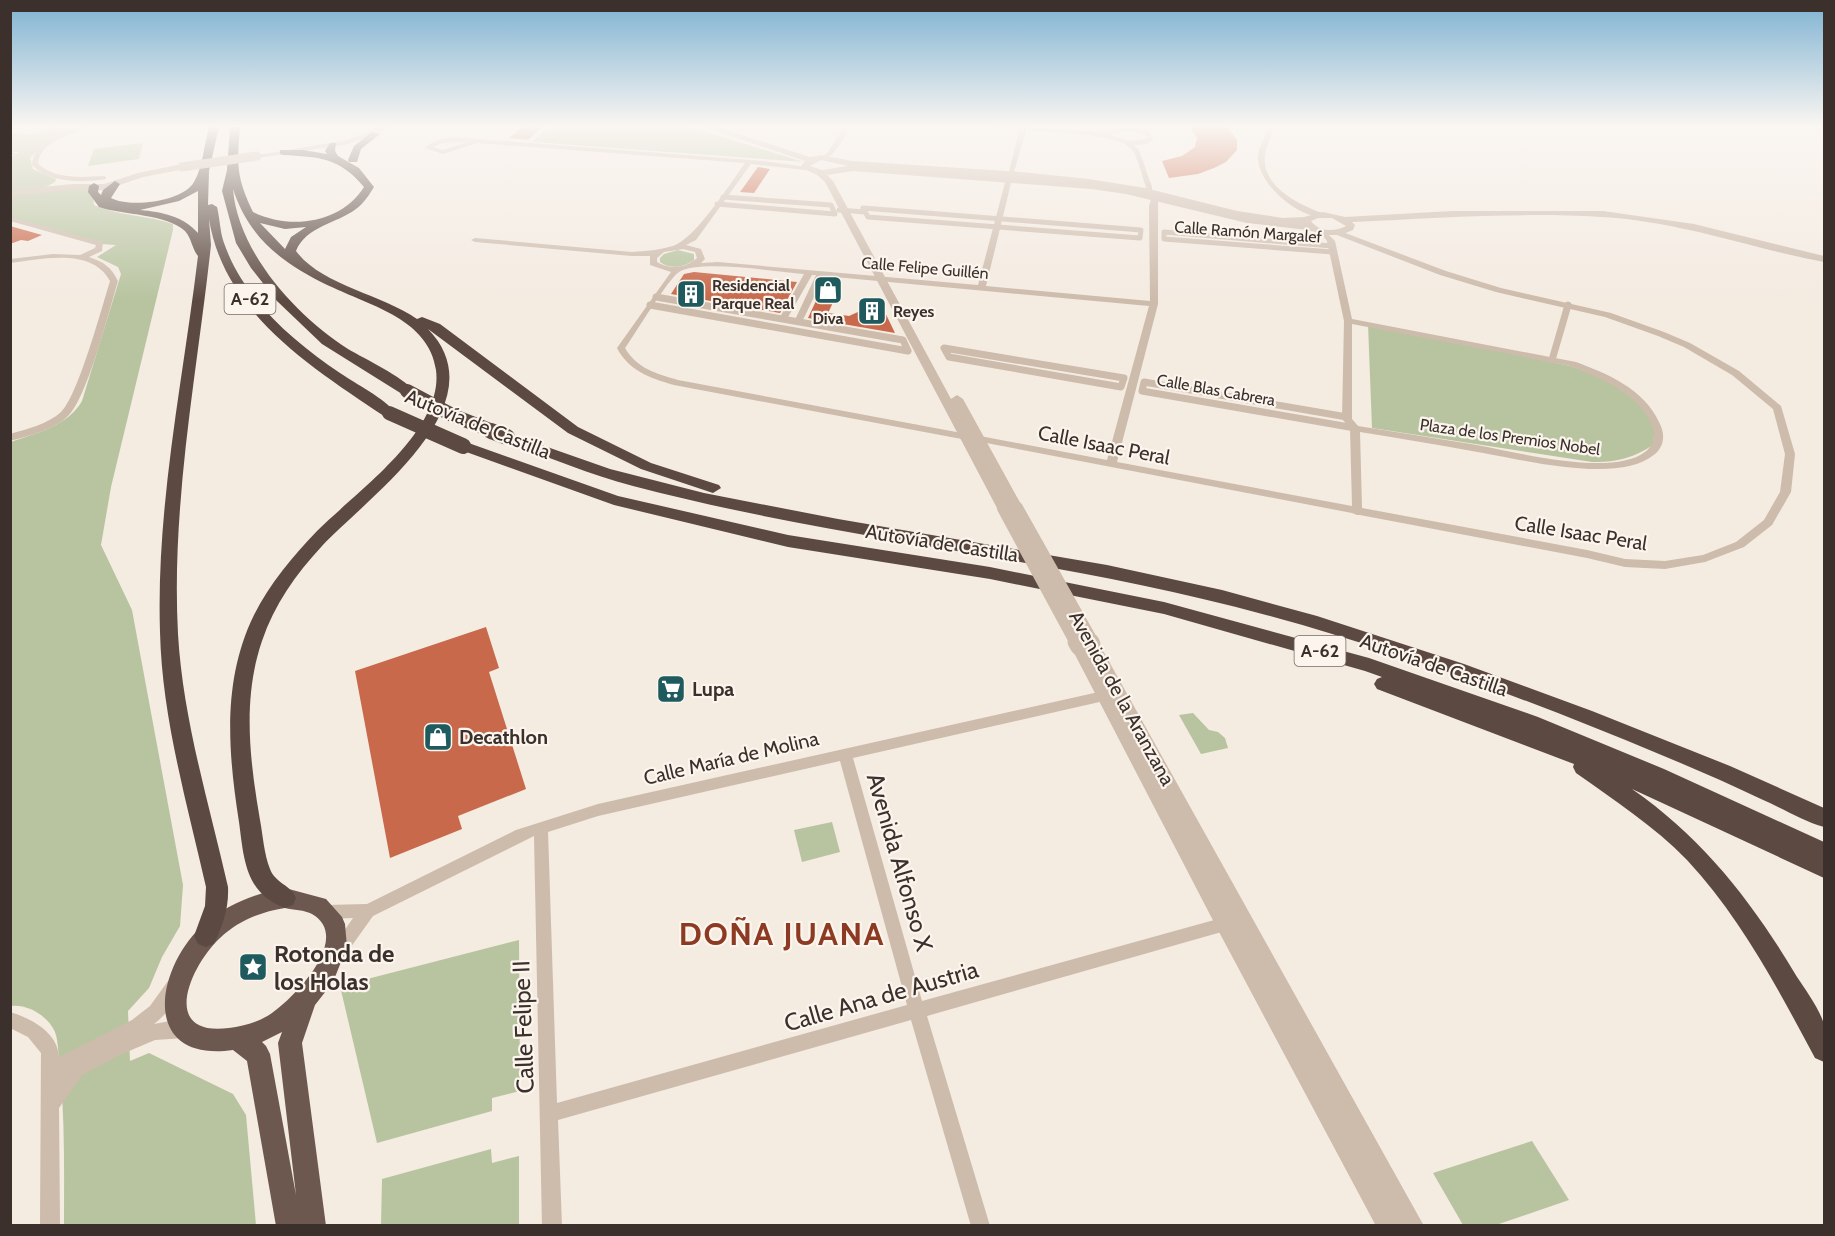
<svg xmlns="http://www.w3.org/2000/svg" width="1835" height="1236" font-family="Cabin,sans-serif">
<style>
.green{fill:#b8c4a0}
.building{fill:#c8694b}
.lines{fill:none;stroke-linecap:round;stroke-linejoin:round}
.pedestrian-far1{stroke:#cdbbac;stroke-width:5}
.pedestrian{stroke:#cdbbac;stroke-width:7}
.minor{fill:#cdbbac;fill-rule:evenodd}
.tertiary{fill:#cdbbac;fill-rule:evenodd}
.trunk{fill:#6c584f;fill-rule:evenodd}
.motorway{fill:#5c4a42;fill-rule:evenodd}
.tertiary-bridge-far2{stroke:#cdbbac;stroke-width:9}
.tertiary-bridge-far1{stroke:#cdbbac;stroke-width:14}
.tertiary-bridge{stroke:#cdbbac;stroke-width:17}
.motorway-bridge-far1{stroke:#5c4a42;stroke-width:14}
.motorway-bridge{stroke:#5c4a42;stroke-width:16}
.labels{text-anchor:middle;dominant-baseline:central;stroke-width:4.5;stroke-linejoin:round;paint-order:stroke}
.far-street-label{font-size:16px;fill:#3b302b;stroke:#fbf5ee}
.far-poi-label{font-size:16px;font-weight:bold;fill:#3b302b;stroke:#fbf5ee;text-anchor:start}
.shield{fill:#fbf5ee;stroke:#756b66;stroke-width:1.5}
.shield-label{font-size:18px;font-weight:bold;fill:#3b302b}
.street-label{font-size:20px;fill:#3b302b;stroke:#fbf5ee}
.poi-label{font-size:20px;font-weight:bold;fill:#3b302b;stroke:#fbf5ee;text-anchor:start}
.near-street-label{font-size:24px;fill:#3b302b;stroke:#fbf5ee}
.near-poi-label{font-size:24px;font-weight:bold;fill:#3b302b;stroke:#fbf5ee;text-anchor:start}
.near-district-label{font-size:32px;font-weight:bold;letter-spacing:1.5px;fill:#8c3b22;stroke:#fbf5ee}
</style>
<rect width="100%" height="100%" fill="#f4ebe1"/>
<path class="green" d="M48,127l30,1 -36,17 -12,13 3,11 23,10 -1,3 -9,5 -35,4v-34l8,-5h-8l-1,-19 25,1z
M549,127h141l114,35 -272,-20z
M143,143l-4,16 -51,7 6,-17z
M92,186l2,19c24,11 53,10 79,19v6l-62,257 -10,58 31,65 51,275 -3,41 -18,31 -13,31 -21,23 2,50 19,-8 84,41 13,21 10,110h-192c0,-52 1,-104 -4,-156 -2,-11 -1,-26 -5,-37 -7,-16 -27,-28 -44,-26v-564c25,-9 57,-16 71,-41l39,-127 -3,-7 -21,-10 19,-12 -16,-1 -89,-25 -1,-26z
M678,250l16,4v6c-10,7 -23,10 -34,2v-4l4,-4z
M1368,324l203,42c28,10 72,29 83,60 2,5 -1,14 -1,19 -20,13 -38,18 -61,17l-220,-34z
M1193,713l16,17 9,2 7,6 3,10 -27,6 -22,-39z
M832,822l8,30 -38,10 -8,-32z
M519,940l1,151 -28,7v13l-115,32 -37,-157z
M1532,1141l37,59 -73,25h-33l-30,-52z
M491,1149l1,14 27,-7v69h-138l1,-46z"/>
<path class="building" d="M522,127h20l-14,13 -19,-2z
M1190,127h37l10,13v10l-11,12 -12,6 -16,6 -29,4 -7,-17 20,-5 13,-9 2,-9z
M758,167l12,2 -16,24 -14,-1z
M10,226l32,9 -14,6 -7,-1 -11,4z
M694,272l103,10 -17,31 -109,-19 13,-20z
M832,285l9,1 -13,27 21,3 31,-14 15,31 -87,-15 14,-30z
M486,627l13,41 -10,4 37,117 -68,27 4,13 -72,29 -35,-187z"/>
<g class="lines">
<path class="pedestrian-far1" d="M717,204l118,10 -4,-9 -108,-8
M863,208l278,22 -1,8 -272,-21z
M839,210l26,2
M1332,246l-168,-14v7l169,13"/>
<path class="pedestrian" d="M656,297l247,43 5,11
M650,305l258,46
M944,348l180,30 -3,9 -172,-30z
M1552,360l16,-55
M1347,417l-203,-35 -2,9 213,37"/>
<path class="minor" d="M77,127h10c-17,10 -47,13 -49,37 19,16 43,13 66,12l2,1v2c-24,4 -56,4 -74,-14 2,-23 26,-31 45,-38z
M844,127h6c-7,11 -15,31 -28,32l-1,-1 7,-6z
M989,127h38l75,5 29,-5 19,5 3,8 -7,4 -12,1 5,5 13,37v4l-4,2 -4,-2 2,-4c-4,-11 -7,-26 -13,-36 -12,-19 -83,-18 -107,-20l-13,44 -5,1 11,-45zM1130,131l15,3 2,4 -15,3 -23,-6z
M1268,127h6c-2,10 -8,18 -9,28 -4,31 33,49 57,58v4c-25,0 -63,-33 -64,-58 -1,-11 8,-21 10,-32z
M465,138l298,23 44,6 1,1 -3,2 -54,-6 -55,76 -10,5 15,4 4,10 -4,4 17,-1 260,23 28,-106 3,-2 3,2 -26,107 164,15 -1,-95 3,-10h6v108l-41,158 235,44 -2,-78 -8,-9 2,-98 -17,-80 -7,-9 4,-2 11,11 17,78 224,43c32,12 68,27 83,60 6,11 6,23 -4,32 -37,32 -138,4 -183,-3 -37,-7 -75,-13 -112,-19l2,76 225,42 38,9 40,2 38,-6 33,-13 28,-22 16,-28 5,-38 -12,-45 -41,-34 -48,-28 -26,-11 -53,-19 -109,-25 -56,-17 -103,-40 -1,-2 4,-2 106,40 55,17 110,25 53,19 26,11 49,28 42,35 14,48 -4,38 -19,33 -28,22 -39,15 -40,7 -40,-2 -38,-9 -227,-43h-3l-5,-2 -376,-72v-4l4,-1 127,24 42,-154 -325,-30 -22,46 -4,3 -4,-3 22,-47h-4l-25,44 -4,3 -4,-3 25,-45c-26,-2 -104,-15 -125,-2 -11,7 -44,62 -54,76 11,20 32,26 53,32l289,54 5,3 -5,3 -293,-55c-24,-7 -45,-14 -57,-37l54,-76 -21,-7v-9h-18l-157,-14 -4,-2 4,-2 157,14c14,-1 27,-2 41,-6 23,-8 56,-61 72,-83l-268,-20 -34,11 -18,-6c10,-11 26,-10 40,-10zM453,142h14l-24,8 -10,-3 9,-4zM683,249l12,3 2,6c-12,10 -26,12 -40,4v-4l7,-6zM1352,324l219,42c28,12 62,25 78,53 6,11 8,24 -4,33 -34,26 -133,-1 -174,-8 -38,-6 -75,-12 -113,-18l-6,-7z
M10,152l5,1 1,1 -6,2z
M10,217l93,25 -1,9 -13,6c15,5 22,10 29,24 -9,30 -30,114 -49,134 -13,14 -40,21 -59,26v-7c17,-5 38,-10 51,-22 17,-16 41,-105 49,-131 -18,-34 -68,-22 -100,-18v-4l43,-5 27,1 15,-7 1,-3 -86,-24z
M1112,689l5,1 1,4 -1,4 -264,60 69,243 303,-84 5,2 3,5 -3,5 -5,2 -298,85 63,210h-19l-60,-206 -353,100 4,106h-20l-8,-390 -161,80 -30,42 -6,3 -6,-3 -2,-5 24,-35 -26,1 -5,-2 -3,-5 3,-5 5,-2 40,-1 149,-74 82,-26zM840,761l67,244 -350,98 -9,-271 50,-16z
M174,979l6,2 2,6c-6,14 -16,28 -28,37l16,-3 15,1 6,2 2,6 -2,6 -6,2 -30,2 -33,14 -40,21 -23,33 1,118h-20l1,-173 -13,-16 -18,-9v-16c20,6 48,20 49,45l73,-37 18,-14 18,-25z"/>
<path class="tertiary" d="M380,127h12l-43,17 -92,14 -4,-2 94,-16z
M704,127h13l93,30 11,-2 31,6 169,11 68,7 56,9 92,23 46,7 21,-1 19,-5 22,5 107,-6h151l91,13 130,32v6c-74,-14 -146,-41 -222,-45 -81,-5 -168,1 -250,5l3,3 -2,5 -13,5h-15l-17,-5 -61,-7 -121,-29 -35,-5 -238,-18 -26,4 6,6 118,218 6,-4 6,4 60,109 -7,4 -6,-3 -6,3 -7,-4 -172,-326 -8,-7 -15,-7 -1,-2 4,-5zM821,160l27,6 -26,4 -12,-4zM1318,218h14l14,8c-11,6 -27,6 -35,-5z
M182,164l4,3 -1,2 -42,8 -38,13h-32l-63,6v-6l63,-6h31l34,-11z
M1092,638l5,2 327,586h-48l-158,-296 -147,-283 3,-4 5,-2 6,2z"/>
<path class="trunk" d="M285,888l41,11 16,18 3,7 2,23 -14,35 -18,23 -13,38 24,183h-50l-29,-165 -14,-11c-94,13 -78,-83 -28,-127 23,-19 51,-30 80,-35zM285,908c8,2 20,2 27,6 41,24 -18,84 -40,99 -13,9 -28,13 -43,15 -70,9 -39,-62 -9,-90 18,-17 40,-26 65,-30zM282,1032l-4,11 18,152 -26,-141 -4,-8 -4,-4z"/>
<path class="motorway" d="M209,127h10l-10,44 -1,34 4,-1 5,3c3,12 3,25 7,36 20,57 68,97 116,130 16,11 44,25 56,40l-7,4 -5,-1c-73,-49 -160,-103 -175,-197l2,26c-14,129 -40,259 -33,389 5,86 31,169 50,253 1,21 -5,38 -14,57l-8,3 -8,-3 -4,-8 11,-30 1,-19c-19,-84 -44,-169 -46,-255 -4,-127 23,-251 38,-376 -6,-7 -6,-17 -13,-25 -18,-17 -62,-16 -86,-24l-11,-15 1,-6 5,-3 5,3 -1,6 3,3 2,-5 12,-9 5,3 -9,14c18,10 72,4 83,-16 9,-15 10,-37 15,-55zM198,191v42c-15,-17 -36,-21 -58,-23l39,-9z
M230,127h10c-3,37 -4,50 13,85 36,18 88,12 111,-25 -25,-30 -45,-30 -81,-32l-3,-1v-4h23l24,4 -2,-3 5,-8h6l-1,8 3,5 21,12 15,19c-5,8 -10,16 -18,22 -20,15 -50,17 -60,42 25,34 85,43 121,68l5,-2 18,7 138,103 73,36 68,22 2,3 -8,5 -72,-24 -73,-36 -140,-104c73,75 -60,168 -106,217 -26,28 -48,59 -60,95 -20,58 -12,121 -2,179 3,16 4,34 10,49 5,14 21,16 26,29l-3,7 -8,3c-40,-15 -41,-49 -46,-86 -11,-70 -17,-142 15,-207 16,-32 39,-59 63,-84 38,-38 127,-100 119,-161 -7,-50 -64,-64 -102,-82 -18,-8 -36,-18 -52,-30 -24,-18 -40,-41 -49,-69 5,63 63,127 115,160 17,10 55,28 66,42l-7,4 -5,-1 -80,-50 -45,-43 -26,-33 -15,-25 -14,-52 5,-21zM260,223l25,6 21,-2 -15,10 -6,12z
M372,132l8,2 -19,15 -4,13h-8l-1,-2 6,-14z
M507,433l103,36 94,24 134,26 269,46 115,25 95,26 147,48 128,47 138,55 94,42v19c-21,-6 -42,-19 -63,-28 -33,-16 -68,-31 -102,-45 -128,-53 -259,-103 -393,-139 -208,-57 -424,-74 -633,-129 -45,-12 -88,-30 -131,-46l-2,-3 2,-3z
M463,441l155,55 170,39 202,32 174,35 205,56 169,59 126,52 160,73v36l-192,-89c72,50 121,114 165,188 8,12 24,34 27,48 3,11 0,25 0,37l-9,-4c-37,-69 -74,-140 -128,-198 -33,-34 -73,-60 -111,-87l-3,-6 1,-3 -197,-75 -3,-5 3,-5 5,-2 -17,-6 -201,-57 -174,-35 -202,-32 -174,-42 -156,-56 -3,-3 3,-3z"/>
<path class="tertiary-bridge-far2" d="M182,167l75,-11"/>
<path class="tertiary-bridge-far1" d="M1004,508l73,135
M1016,508l76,135"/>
<path class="tertiary-bridge" d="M1076,642l3,5
M1091,642l1,2"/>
<path class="motorway-bridge-far1" d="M407,391l47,25 41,16
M389,413l43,19"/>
<path class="motorway-bridge" d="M429,431l34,15
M491,431l16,6"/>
</g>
<linearGradient id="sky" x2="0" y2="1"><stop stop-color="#7eb2d2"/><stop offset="0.42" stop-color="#faf6f2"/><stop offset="1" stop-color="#faf6f2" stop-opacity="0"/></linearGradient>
<rect width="1835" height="300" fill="url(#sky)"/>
<defs>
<g id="shop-square" transform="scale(1.5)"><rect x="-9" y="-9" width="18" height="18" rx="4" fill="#1f5a5e" stroke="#fbf5ee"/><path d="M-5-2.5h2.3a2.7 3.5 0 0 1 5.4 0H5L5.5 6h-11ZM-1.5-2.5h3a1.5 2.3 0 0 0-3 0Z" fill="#fff"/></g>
<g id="building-square" transform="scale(1.5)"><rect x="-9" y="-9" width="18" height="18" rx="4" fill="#1f5a5e" stroke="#fbf5ee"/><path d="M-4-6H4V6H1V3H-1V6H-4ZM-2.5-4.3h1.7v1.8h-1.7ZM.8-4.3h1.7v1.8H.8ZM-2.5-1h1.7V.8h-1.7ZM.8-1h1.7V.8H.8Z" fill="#fff"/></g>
<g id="supermarket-square" transform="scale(1.5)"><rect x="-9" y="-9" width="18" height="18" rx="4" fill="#1f5a5e" stroke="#fbf5ee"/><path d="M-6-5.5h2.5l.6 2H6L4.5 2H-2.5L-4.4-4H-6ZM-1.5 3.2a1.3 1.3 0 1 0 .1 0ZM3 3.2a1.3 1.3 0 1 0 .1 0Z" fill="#fff"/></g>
<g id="sight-square" transform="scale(1.5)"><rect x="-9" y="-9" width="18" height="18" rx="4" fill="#1f5a5e" stroke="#fbf5ee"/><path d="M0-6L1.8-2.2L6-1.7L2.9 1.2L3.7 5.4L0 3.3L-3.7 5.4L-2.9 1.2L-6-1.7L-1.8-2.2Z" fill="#fff"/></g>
</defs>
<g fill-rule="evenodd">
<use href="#shop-square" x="828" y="290"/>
<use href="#building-square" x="691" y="294"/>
<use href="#building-square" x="872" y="311"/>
<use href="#supermarket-square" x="671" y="689"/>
<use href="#shop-square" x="438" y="737"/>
<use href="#sight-square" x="253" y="967"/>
</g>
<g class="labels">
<g class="far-street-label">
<text transform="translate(1248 232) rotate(4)">Calle Ramón Margalef</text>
<text transform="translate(925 268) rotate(5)">Calle Felipe Guillén</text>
<text transform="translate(1216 390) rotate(10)">Calle Blas Cabrera</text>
<text transform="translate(1510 437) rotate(8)">Plaza de los Premios Nobel</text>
</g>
<g class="far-poi-label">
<text x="712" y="285">Residencial<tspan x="712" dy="18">Parque Real</tspan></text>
<text x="893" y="311">Reyes</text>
<text x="828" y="318" text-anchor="middle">Diva</text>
</g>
<g class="shield">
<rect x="224.5" y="284" width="51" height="30" rx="4.5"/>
<rect x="1294.5" y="636" width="51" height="30" rx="4.5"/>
</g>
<g class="shield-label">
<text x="250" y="299">A-62</text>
<text x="1320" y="651">A-62</text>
</g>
<g class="street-label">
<text transform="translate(478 424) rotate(22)">Autovía de Castilla</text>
<text transform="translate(1104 445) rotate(11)">Calle Isaac Peral</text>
<text transform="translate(1581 533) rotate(9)">Calle Isaac Peral</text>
<text transform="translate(942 543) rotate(9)">Autovía de Castilla</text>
<text transform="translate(1434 665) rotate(19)">Autovía de Castilla</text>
<text transform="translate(1122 698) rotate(61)">Avenida de la Aranzana</text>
<text transform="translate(731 758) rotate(-13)">Calle María de Molina</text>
</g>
<g class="poi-label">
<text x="692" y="689">Lupa</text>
<text x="459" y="737">Decathlon</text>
</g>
<g class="near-street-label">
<text transform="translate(900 862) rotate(74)">Avenida Alfonso X</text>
<text transform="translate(881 996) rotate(-16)">Calle Ana de Austria</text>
<text transform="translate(523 1027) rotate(-92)">Calle Felipe II</text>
</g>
<g class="near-poi-label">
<text x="274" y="953">Rotonda de<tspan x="274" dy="28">los Holas</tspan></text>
</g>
<g class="near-district-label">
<text x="782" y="933">DOÑA JUANA</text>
</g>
</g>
<rect width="1835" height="1236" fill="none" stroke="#3b302b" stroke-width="24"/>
</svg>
